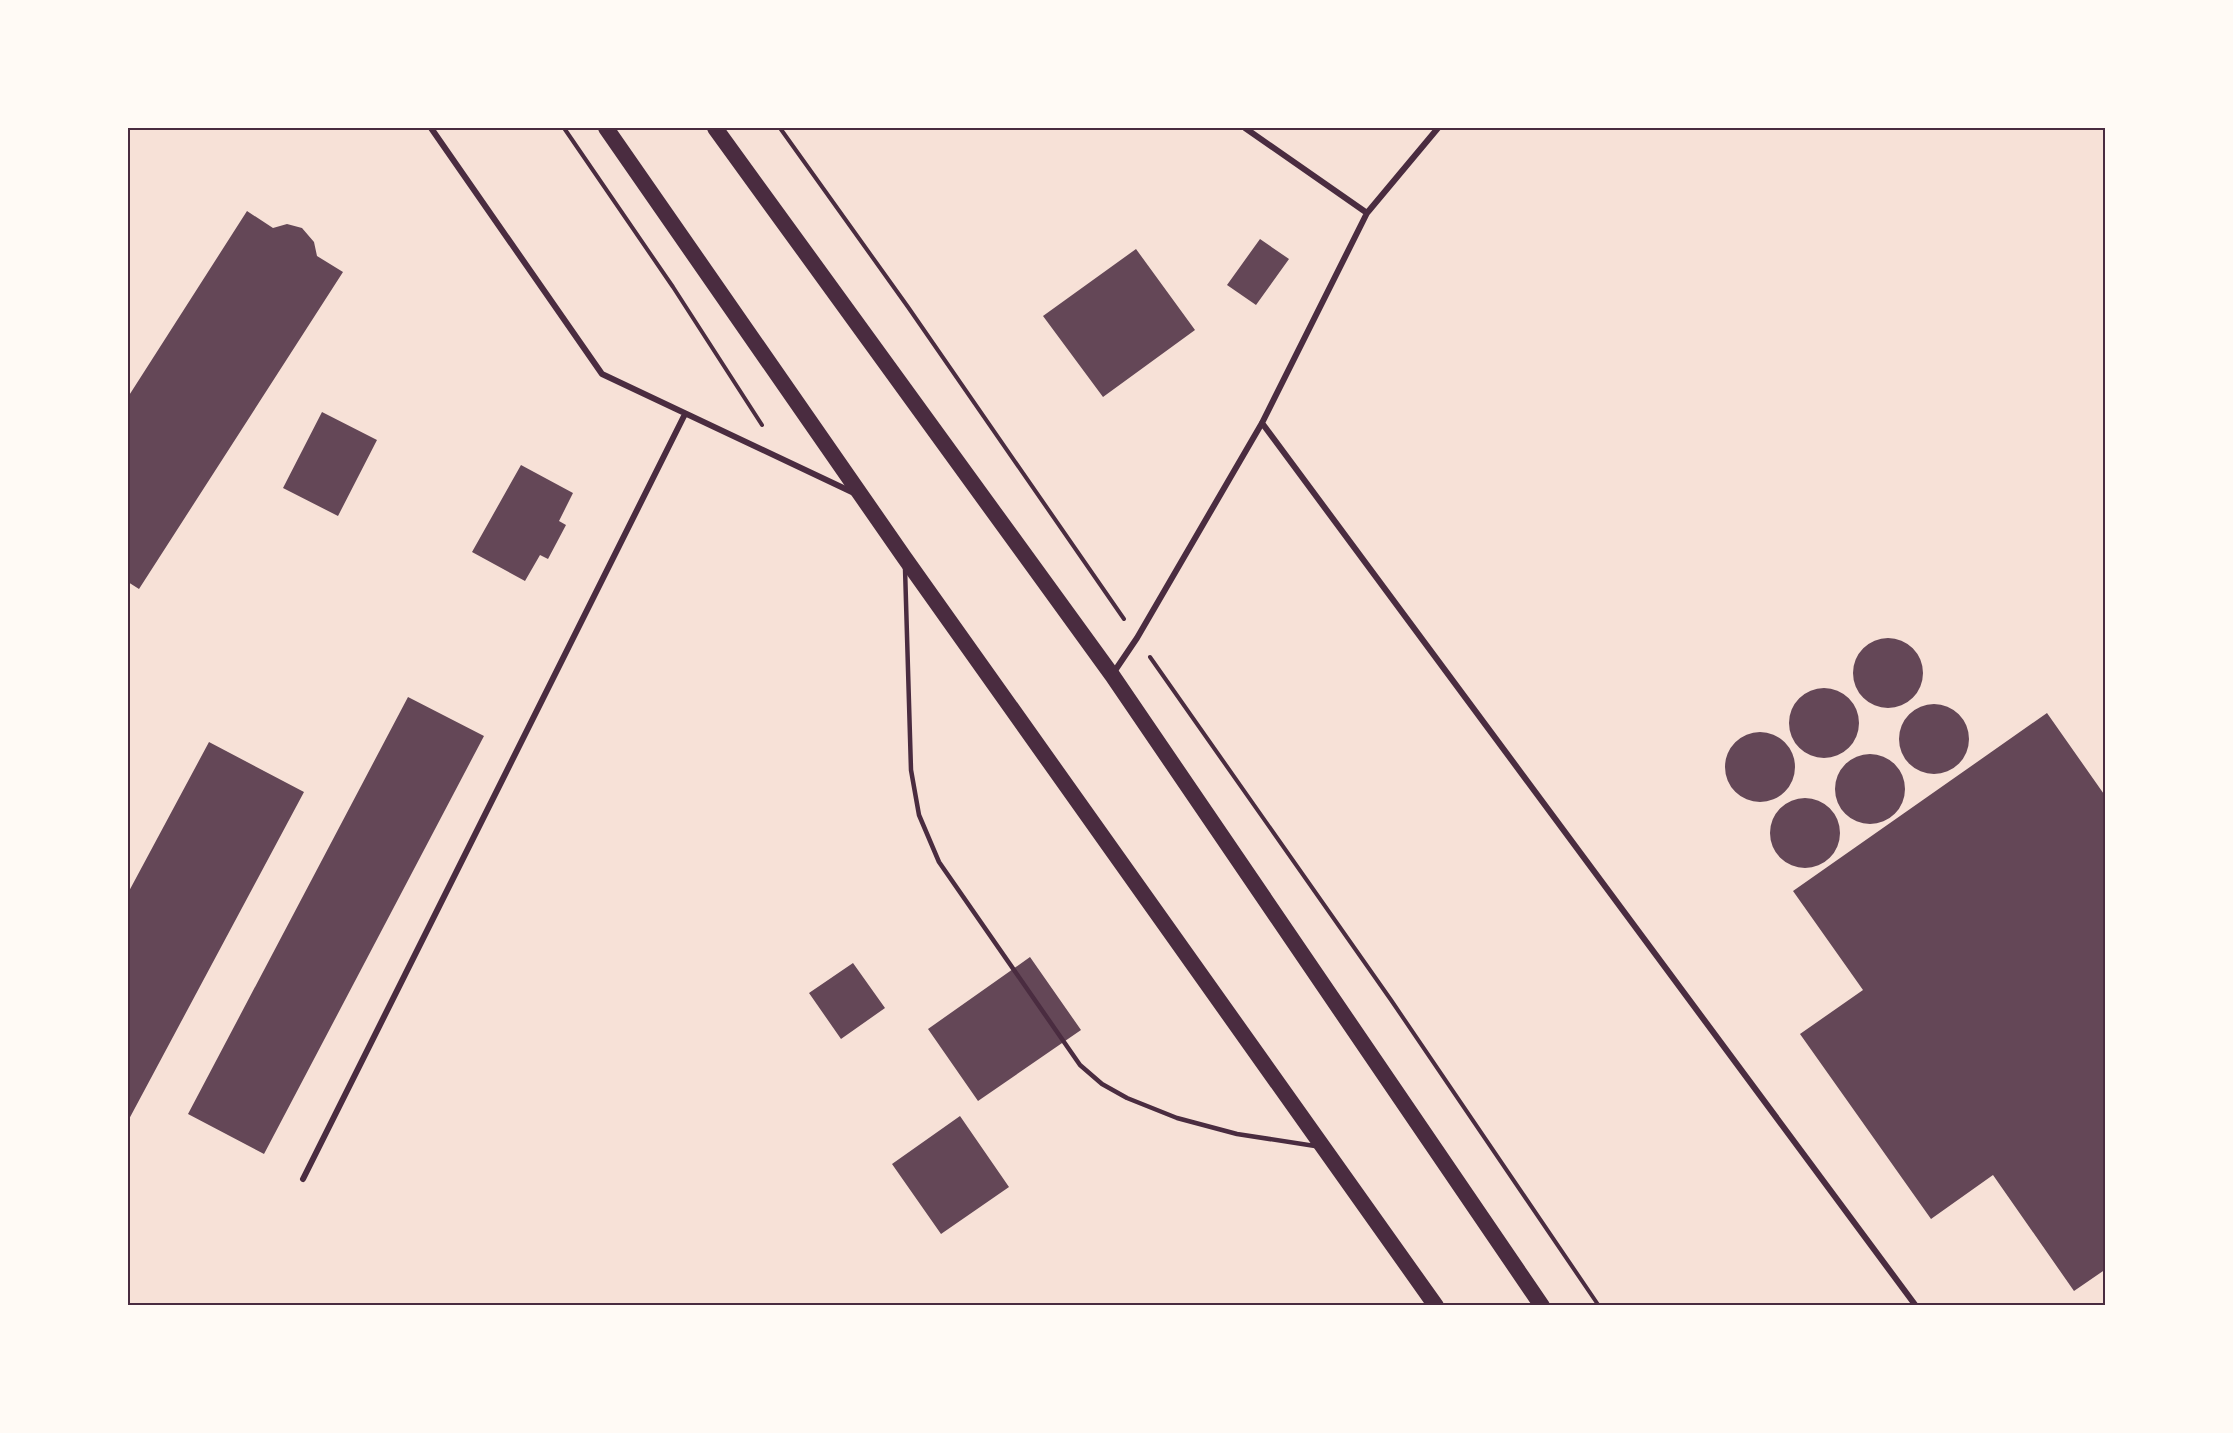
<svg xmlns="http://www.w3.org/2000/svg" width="2233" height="1433" font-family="Montserrat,sans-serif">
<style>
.building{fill:#644757}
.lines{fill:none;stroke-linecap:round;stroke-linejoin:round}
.path{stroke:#4a2c40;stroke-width:4}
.service{stroke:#4a2c40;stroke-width:4.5}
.minor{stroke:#4a2c40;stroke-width:6}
.trunk{stroke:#4a2c40;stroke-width:16}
.neatline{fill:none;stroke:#4a2c40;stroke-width:2}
</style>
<rect width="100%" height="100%" fill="#f7e1d7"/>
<path class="building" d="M247,211l26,17 14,-4 15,4 12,14 3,14 26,16 -204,317 -11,-7v-185z
M1260,239l29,20 -33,46 -29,-20z
M1136,249l59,81 -92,67 -60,-81z
M322,412l55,28 -39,76 -55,-28z
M521,465l52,28 -14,28 7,4 -18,34 -8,-4 -15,26 -53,-29z
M1853 673a35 35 0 1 1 70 0a35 35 0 1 1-70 0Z
M1789 723a35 35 0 1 1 70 0a35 35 0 1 1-70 0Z
M408,697l76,39 -220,418 -76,-40z
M1899 739a35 35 0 1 1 70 0a35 35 0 1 1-70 0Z
M2047,713l59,84v472l-32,22 -81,-116 -62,44 -131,-185 63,-44 -70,-99z
M1725 767a35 35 0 1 1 70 0a35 35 0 1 1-70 0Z
M209,742l95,50 -176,329v-228z
M1835 789a35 35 0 1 1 70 0a35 35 0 1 1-70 0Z
M1770 833a35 35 0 1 1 70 0a35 35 0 1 1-70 0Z
M1030,957l51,73 -103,71 -50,-72z
M853,963l32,45 -44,31 -32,-46z
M960,1116l49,71 -68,47 -49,-70z"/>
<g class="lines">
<path class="path" d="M564,128l109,159 89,138
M780,128l128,179 216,312
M1150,657l241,343 208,306"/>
<path class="service" d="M905,568l6,202 8,45 20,47 141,203 22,19 25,14 50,20 60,16 78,12"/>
<path class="minor" d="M431,128l171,246 252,119
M1245,128l122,85
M1262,423l654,883
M1114,672l23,-34 125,-215 105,-210 71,-85
M303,1179l382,-765"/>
<path class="trunk" d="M606,128l298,429 532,749
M715,128l397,547 430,631"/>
</g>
<rect width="2233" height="1433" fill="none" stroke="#fffaf5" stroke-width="258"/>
<rect x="129" y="129" width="1975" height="1175" class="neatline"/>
</svg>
